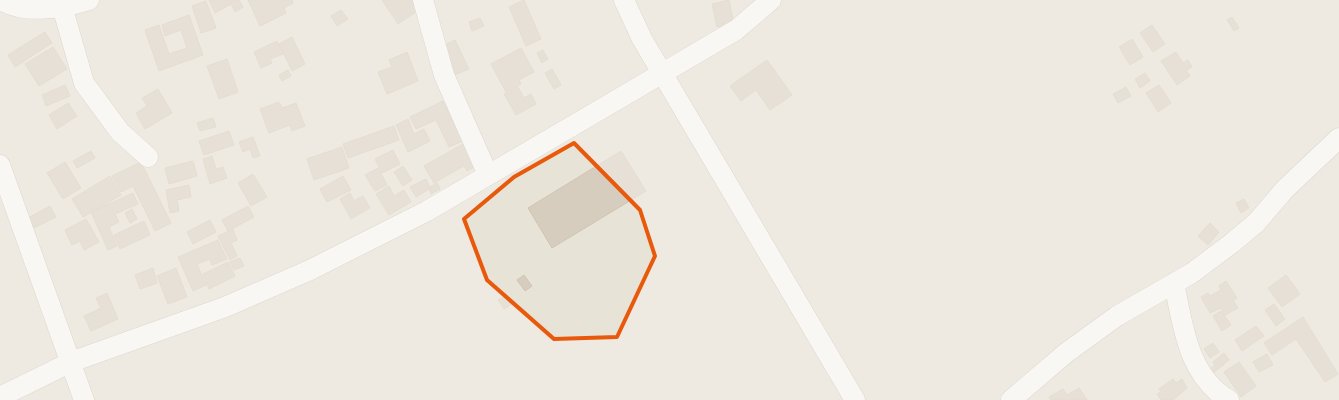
<svg xmlns="http://www.w3.org/2000/svg" width="1339" height="400" font-family="Cabin,sans-serif">
<style>
.residential{fill:#e8e3d7}
.building{fill:#d6cdbf;stroke:#d1c5b2}
.lines{fill:none;stroke-linecap:round;stroke-linejoin:round}
.minor-casing{stroke:#c0b9ac;stroke-width:21}
.minor{stroke:#fff;stroke-width:20}
.marked{fill:none;stroke:#e8590c;stroke-width:4;stroke-linejoin:round}
</style>
<rect width="100%" height="100%" fill="#f4f1e9"/>
<path class="residential" d="M0,0h1339v400h-1339z"/>
<path class="building" d="M209,0h30l4,7 -8,5 -4,-8 -16,9z
M248,0h44l1,3 -9,5 2,5 -26,13z
M382,0h35l5,8 -24,16z
M524,0l17,39 -15,7 -17,-39z
M729,0l5,24 -17,3 -5,-23z
M206,1l10,27 -15,5 -9,-27z
M341,10l7,9 -11,7 -6,-10z
M189,15l14,40 -44,16 -14,-41 14,-5 10,29 18,-6 -6,-18 -16,6 -3,-11z
M1232,17l7,11 -5,3 -7,-11z
M480,18l4,8 -12,5 -3,-9z
M1152,25l13,19 -12,8 -13,-19z
M45,32l7,11 -37,24 -7,-12z
M292,37l13,27 -13,7 -13,-27z
M1132,39l11,18 -13,8 -11,-18z
M455,40l14,29 -17,7 -13,-28z
M277,41l6,13 -13,5 2,4 -11,5 -7,-16z
M53,47l14,22 -28,17 -14,-22z
M521,48l13,24 -15,8 2,4 -15,8 -15,-28z
M543,50l5,9 -6,4 -5,-10z
M407,52l11,29 -31,13 -9,-22 14,-5 -3,-7z
M1176,52l7,11 5,-3 4,7 -6,3 4,6 -13,9 -16,-24z
M227,59l11,33 -19,7 -12,-33z
M767,60l25,35 -22,15 -14,-20 -15,11 -11,-15z
M552,69l9,16 -7,4 -9,-16z
M288,70l3,6 -9,5 -3,-6z
M1145,73l5,8 -10,7 -5,-9z
M65,85l5,11 -24,10 -4,-11z
M1159,85l12,18 -13,9 -12,-19z
M518,87l6,11 7,-4 5,10 -20,11 -12,-21z
M1126,87l5,9 -13,7 -5,-9z
M158,89l14,24 -27,16 -9,-16 11,-7 -5,-8z
M443,101l20,40 -14,6 -13,-27 -20,9 -6,-12z
M279,102l3,6 14,-5 9,23 -13,5 -2,-6 -21,8 -9,-24z
M68,103l9,13 -20,13 -8,-14z
M213,118l3,9 -16,4 -3,-8z
M408,119l6,15 10,-5 6,12 -22,11 -12,-27z
M394,126l5,14 -51,18 -5,-14z
M229,131l5,14 -30,10 -5,-14z
M253,137l7,19 -7,2 -3,-9 -7,3 -4,-10z
M463,144l13,22 -9,5 -3,-5 -30,17 -10,-17z
M342,147l7,21 -35,12 -7,-21z
M393,150l7,14 -18,9 -7,-14z
M91,151l4,7 -18,10 -4,-7z
M621,151l25,40 -94,57 -24,-40z
M212,156l4,13 7,-2 4,11 -17,6 -7,-25z
M193,161l4,15 -28,8 -4,-16z
M65,162l16,26 -18,11 -16,-26z
M141,162l30,61 -16,8 -22,-45 -12,6 -9,-16z
M403,166l9,14 -9,6 -9,-14z
M378,168l9,17 -12,6 -10,-16z
M253,174l14,23 -16,9 -13,-23z
M110,176l11,19 -38,22 -11,-18z
M343,176l8,14 -24,12 -7,-13z
M426,179l4,8 7,-4 3,6 -9,5 -2,-5 -13,8 -6,-10z
M189,185l2,12 -14,3 2,11 -9,2 -4,-23z
M389,186l5,10 10,-6 7,12 -22,13 -13,-21z
M133,193l5,11 -23,10 4,8 -10,5 8,19 -9,4 -17,-38z
M350,193l4,8 9,-5 7,12 -19,11 -11,-20z
M1244,199l5,9 -8,5 -5,-10z
M50,206l6,11 -22,11 -6,-10z
M248,206l6,11 -26,14 -6,-11z
M132,209l5,10 -7,4 -5,-10z
M86,219l13,23 -15,8 -4,-9 -8,4 -7,-15z
M210,220l6,12 -23,12 -6,-12z
M144,221l6,14 -30,14 -6,-14z
M1210,223l9,9 -11,13 -10,-9z
M233,229l4,11 -6,3 6,13 -7,4 -12,-24z
M218,240l9,19 -15,6 -2,-6 -13,5 9,21 -13,6 -15,-34z
M240,258l4,8 -10,4 -4,-8z
M228,262l7,14 -26,13 -6,-15z
M153,268l4,15 -17,6 -5,-14z
M176,268l11,29 -19,7 -11,-28z
M524,275l8,11 -7,5 -8,-11z
M1286,275l14,19 -18,13 -14,-19z
M1226,281l11,17 -4,2 5,8 -13,7 -4,-7 -11,5 -9,-16 7,-4 2,3 11,-6 -2,-4z
M107,293l11,26 -27,12 -7,-15 17,-8 -5,-10z
M506,295l6,9 -8,5 -6,-9z
M1274,304l11,15 -9,7 -11,-16z
M1221,311l10,14 -9,6 -9,-15z
M1303,317l35,57 -13,8 -29,-43 -24,16 -8,-12z
M1256,326l8,10 -22,15 -7,-11z
M1213,343l6,9 -9,6 -6,-9z
M1224,353l5,7 -17,14 -3,-4 6,-5 -2,-3z
M1267,354l6,11 -14,7 -6,-10z
M1239,362l17,24 -15,11 -17,-25z
M1173,379l3,4 6,-4 5,9 -14,12h-12l-4,-6 4,-2 -2,-3z
M1079,388l8,12h-36l-2,-3 14,-8 4,6z"/>
<g class="lines">
<g class="minor-casing">
<path id="minor" d="M1,0c24,15 63,8 88,0
M423,0l21,75 44,100
M624,0l18,39 213,361
M62,6l22,77 36,49 28,25
M0,165l84,235
M1174,283c9,43 14,93 55,117
M0,397l71,-35 154,-55 85,-37 117,-59 309,-181 35,-30
M1011,400l55,-47 51,-37 75,-43 40,-30 24,-20 29,-34 54,-51"/>
</g>
<use href="#minor" class="minor"/>
</g>
<path d="M0 0H1339V400H0ZM574,143l66,67 15,46 -38,81 -63,2 -67,-59 -23,-61 50,-42z" fill="#f4f1e9" fill-opacity=".55" fill-rule="evenodd"/>
<path class="marked" d="M574,143l66,67 15,46 -38,81 -63,2 -67,-59 -23,-61 50,-42z"/>
</svg>
